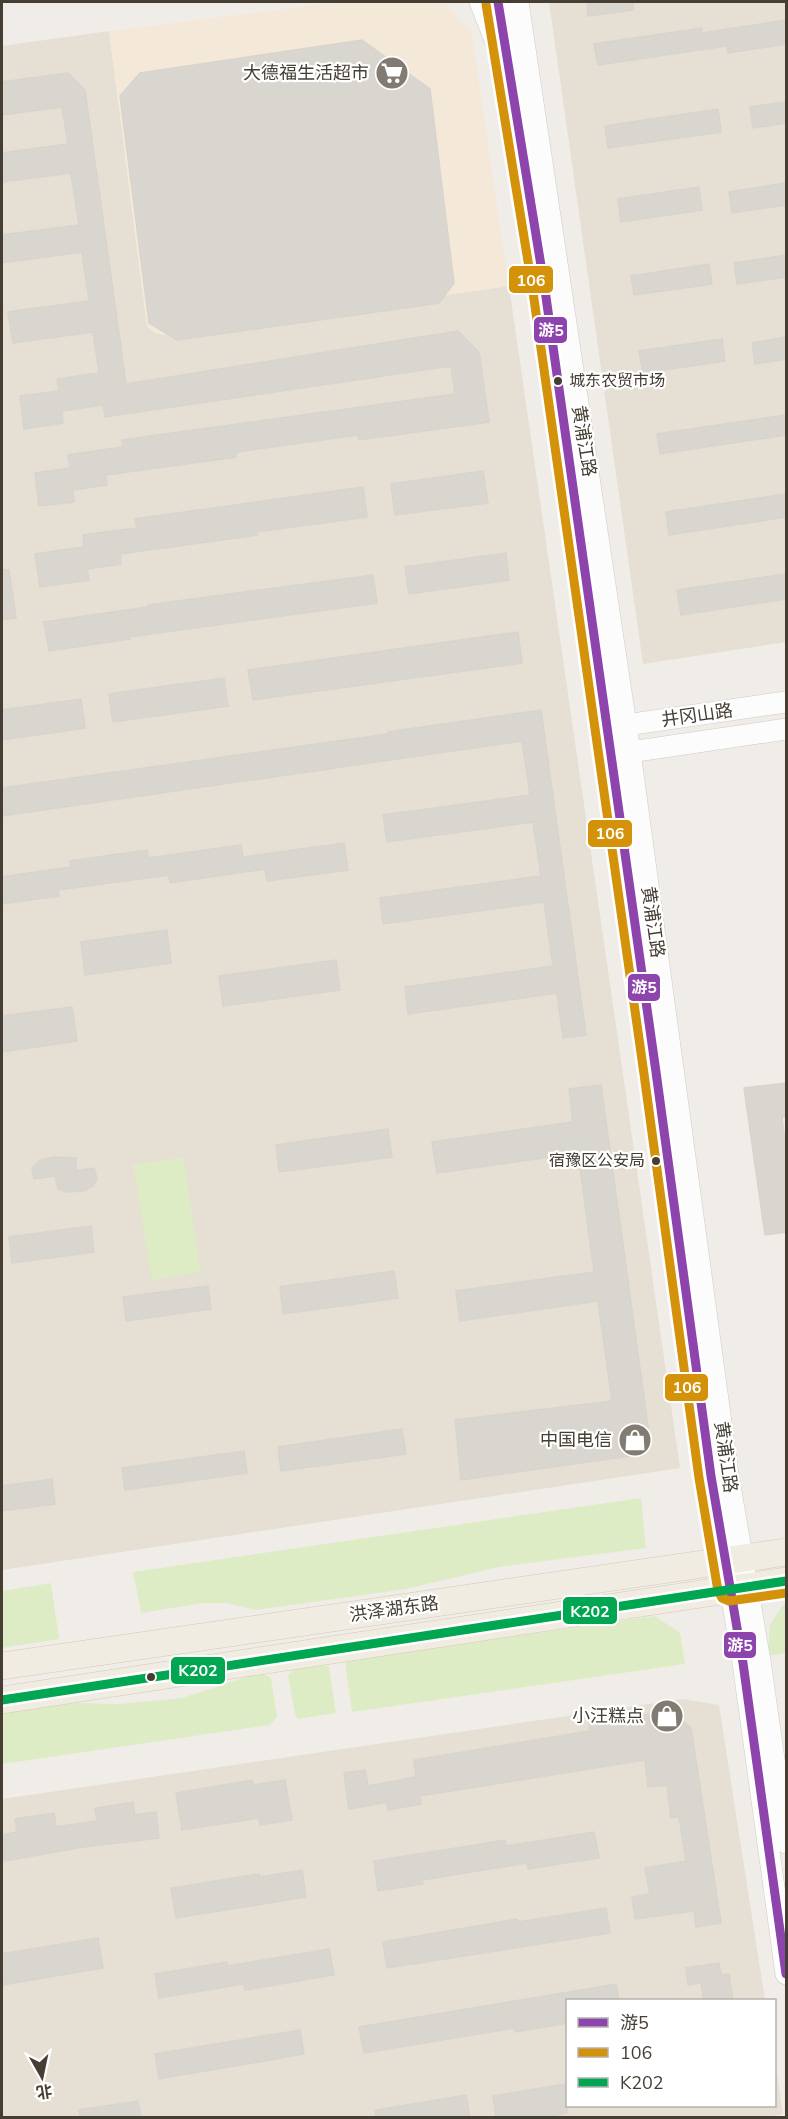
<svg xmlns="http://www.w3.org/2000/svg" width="788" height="2119" font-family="'Nunito Sans','Noto Sans SC',sans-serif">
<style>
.residential{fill:#e5dfd4}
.commercial{fill:#f4e9d9}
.green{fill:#ddecc5}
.building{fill:#d9d6d0;stroke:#d8d4cd;stroke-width:1.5}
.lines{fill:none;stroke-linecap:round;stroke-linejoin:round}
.minor-casing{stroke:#cecbc5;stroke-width:22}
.major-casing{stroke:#d3c9b4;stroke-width:28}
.minor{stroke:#fdfcfc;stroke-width:21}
.major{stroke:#f1ece2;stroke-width:27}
.bus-1-casing{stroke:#fff;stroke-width:14}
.bus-2-casing{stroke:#fff;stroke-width:14}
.bus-3-casing{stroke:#fff;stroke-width:14}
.bus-1{stroke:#8e44ad;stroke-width:9}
.bus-2{stroke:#d4910a;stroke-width:9}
.bus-3{stroke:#00a651;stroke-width:9}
.bus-dot{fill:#463e33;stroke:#fff;stroke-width:2}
.labels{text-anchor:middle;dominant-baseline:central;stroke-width:4.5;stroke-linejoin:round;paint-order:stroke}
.bus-label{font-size:16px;fill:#463e33;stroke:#fff;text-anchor:start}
.poi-label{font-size:18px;fill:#463e33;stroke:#fff;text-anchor:end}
.street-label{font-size:18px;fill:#463e33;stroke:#fff}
.line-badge{stroke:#fff;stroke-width:2}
.badge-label{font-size:16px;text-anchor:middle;font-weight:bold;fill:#fff}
</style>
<rect width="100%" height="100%" fill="#f0ede8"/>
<path class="residential" d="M549,2h237v640l-143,22z
M109,31l39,296 16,8 345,-49 171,1182 -678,102v-1524z
M683,1699l36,6 46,295h-197v106h206l1,-45 8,53 -20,4 -761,-1v-318z"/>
<path class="commercial" d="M339,2h105l28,32 37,252 -345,49 -9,-2 -7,-6 -2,-7 -37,-289z"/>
<path class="green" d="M183,1157l18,115 -49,8 -19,-115z
M641,1498l5,50 -147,19 -93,22 -150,21 -30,-7h-23l-62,10 -8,-41z
M51,1583l8,56 -57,9v-57z
M786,1605v48l-18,3 2,-31 12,-19z
M655,1616l25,17 5,31 -333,48 -7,-51z
M323,1665l6,2 7,46 -38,6 -3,-5 -7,-39 8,-8z
M261,1672l10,6 6,39 -7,8 -268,39v-51l73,-10 44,1 63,-6z"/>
<path class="building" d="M587,2h46v8l-45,6z
M786,20v24l-58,9 -1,-7 -129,19 -4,-21 108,-16v5z
M362,40l68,49 24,194 -15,20 -262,37 -28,-17 -29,-227 20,-23z
M68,73l17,17 41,294 332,-53 21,21 10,70 -130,18 -1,-5 -122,17v5l-130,18 1,10 -34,5 1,12 -35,4 -4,-33 35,-5 -2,-13 55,-8 -1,-7 333,-46 -4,-28 -346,51 -2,-12 -41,6 1,12 -39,6 -4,-33 39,-5 -2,-12 42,-6 -6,-41 -80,11 -5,-31 81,-11 -7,-49 -80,11v-28l77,-10 -8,-52 -69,9v-29l66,-9 -6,-37 -60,8v-33z
M786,102v21l-33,5 -3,-21z
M718,109l3,23 -113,16 -3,-22z
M786,183v22l-54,8 -3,-21z
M699,187l3,23 -81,12 -3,-23z
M786,255v22l-49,7 -3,-21z
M709,264l3,20 -78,11 -3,-19z
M786,337v22l-31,5 -3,-21z
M722,339l3,22 -82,12 -4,-22z
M786,415v20l-126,19 -3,-20z
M483,471l5,32 -93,12 -4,-31z
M363,487l4,30 -111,15 1,3 -137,19 1,10 -34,5 2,11 -49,7 -5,-33 49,-7 -1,-12 54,-7 -2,-9z
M786,494v23l-117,18 -3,-23z
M506,553l3,27 -100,14 -4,-27z
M2,570h7l7,48 -14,2z
M786,574v25l-105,16 -4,-25z
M373,575l4,28 -248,34 1,2 -81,12 -5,-29 104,-15v-2z
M518,632l4,31 -269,37 -5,-30z
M224,678l4,28 -115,16 -4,-28z
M81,699l4,29 -83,12v-30z
M541,710l45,325 -23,3 -6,-45 -149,21 -3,-27 148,-21 -9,-64 -161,22 -3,-26 161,-22 -8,-54 -146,20 -4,-27 147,-20 -8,-54 -520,75v-28l386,-54v-2z
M344,843l4,27 -81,11 -2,-12 -95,14 -1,-8 -111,15 1,6 -57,8v-27l69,-10 -1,-6 77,-11 1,8 93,-13 2,12z
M167,930l4,33 -86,12 -4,-33z
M336,960l4,30 -117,16 -4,-30z
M72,1007l5,34 -75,11v-36z
M786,1083v34h-4l4,33v82l-21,3 -21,-147z
M601,1085l48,349 -2,15 -9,6 -177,25 -6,-60 157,-19 -14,-100 -138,20 -4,-30 138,-19 -16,-119 -141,20 -5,-31 141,-20 -4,-33z
M388,1129l4,28 -113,15 -3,-27z
M54,1157l22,1v13l18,-3 3,11 -4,7 -10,5 -16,1 -9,-3 -3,-13 -21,3 -2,-11 9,-8z
M91,1226l3,26 -82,11 -3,-26z
M394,1271l4,27 -115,16 -3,-27z
M208,1286l3,23 -85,12 -3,-24z
M402,1429l4,25 -125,17 -3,-24z
M244,1451l3,22 -122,17 -3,-22z
M52,1479l3,25 -53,7v-25z
M671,1711l20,17 30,195 -25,4 -2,-16 -59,8 -3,-22 18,-3 -5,-26 41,-7 -7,-44 -8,1 -4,-33 -19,2 -3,-27 -225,36 1,8 -33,6 -1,-8 -38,7 -5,-36 21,-3 3,16 48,-9 -2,-17 176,-29 -1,-8z
M252,1780l1,5 32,-5 7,40 -32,5 -1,-7 -77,12 -6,-37z
M133,1802l2,13 21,-3 3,26 -76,9 -79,14 -2,-26 15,-3 -2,-13 39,-6 2,14 41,-6 -2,-13z
M594,1832l5,26 -71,11 -1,-6 -105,17 1,4 -45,7 -4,-30 131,-21 1,6z
M302,1870l4,27 -130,21 -5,-30 88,-14 1,3z
M606,1908l4,25 -223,35 -4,-26 134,-23 1,3z
M98,1938l5,30 -101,17v-31z
M329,1949l5,26 -89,15 -1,-6 -85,14 -4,-24 72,-12 1,4z
M719,1963l2,12 8,-1 4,27h-29l-3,-18 -13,2 -2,-17z
M616,1984l3,17h-52v22l-52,9 -1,-4 -150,25 -5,-26z
M300,2030l4,24 -145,25 -4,-25z
M567,2084v29l-27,5h-44l-3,-22z
M466,2095l4,23h-94l-1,-8z
M138,2101l3,17h-61l-1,-8z"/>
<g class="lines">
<g class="minor-casing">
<path id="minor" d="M480,2l15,38
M498,2l47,288 111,782 55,404 32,187 43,311
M518,2l112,750 98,722 32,187 26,182
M612,727l174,-25
M617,754l169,-25"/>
</g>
<g class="major-casing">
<path id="major" d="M2,1666l784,-114
M2,1700l784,-119"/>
</g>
<use href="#minor" class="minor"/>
<use href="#major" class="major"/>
<g class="bus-1-casing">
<path id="bus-1" d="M498,2l47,288 111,782 55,404 32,187 43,311"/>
</g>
<g class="bus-2-casing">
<path id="bus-2" d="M486,4l47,288 111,782 55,404 19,113 4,7 7,3 57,-8"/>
</g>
<g class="bus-3-casing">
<path id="bus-3" d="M2,1700l784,-119"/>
</g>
<use href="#bus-1" class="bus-1"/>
<use href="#bus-2" class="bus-2"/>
<use href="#bus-3" class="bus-3"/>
</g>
<defs>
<g id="supermarket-disc" transform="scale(1.725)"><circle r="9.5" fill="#827b72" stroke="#fff"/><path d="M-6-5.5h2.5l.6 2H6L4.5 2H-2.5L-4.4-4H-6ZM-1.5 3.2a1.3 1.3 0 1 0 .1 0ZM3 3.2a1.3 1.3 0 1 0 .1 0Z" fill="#fff"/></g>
<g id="shop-disc" transform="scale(1.725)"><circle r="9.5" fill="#827b72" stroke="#fff"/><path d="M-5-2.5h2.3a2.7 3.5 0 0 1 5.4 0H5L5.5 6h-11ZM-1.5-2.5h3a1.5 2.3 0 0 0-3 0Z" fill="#fff"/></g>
</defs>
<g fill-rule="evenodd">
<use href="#supermarket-disc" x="392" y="73"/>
<use href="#shop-disc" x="635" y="1440"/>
<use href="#shop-disc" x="667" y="1716"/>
</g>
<g class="bus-dot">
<circle cx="558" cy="381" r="5"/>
<circle cx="656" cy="1161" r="5"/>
<circle cx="151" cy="1677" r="5"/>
</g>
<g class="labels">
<g class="bus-label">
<text x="569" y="381">城东农贸市场</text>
<text x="645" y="1161" text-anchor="end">宿豫区公安局</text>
</g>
<g class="poi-label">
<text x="369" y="73">大德福生活超市</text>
<text x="612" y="1440">中国电信</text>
<text x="644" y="1716">小汪糕点</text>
</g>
<g class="street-label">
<text transform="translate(584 441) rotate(81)">黄浦江路</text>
<text transform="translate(697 715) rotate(-8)">井冈山路</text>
<text transform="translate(653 922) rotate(82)">黄浦江路</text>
<text transform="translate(726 1457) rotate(82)">黄浦江路</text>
<text transform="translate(394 1609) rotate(-8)">洪泽湖东路</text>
</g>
</g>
<g class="line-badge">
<rect x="508" y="265" width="46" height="29" rx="6" fill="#d4910a"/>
<rect x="533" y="316" width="35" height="28" rx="6" fill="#8e44ad"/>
<rect x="587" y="819" width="46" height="29" rx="6" fill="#d4910a"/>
<rect x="627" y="973" width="34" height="29" rx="6" fill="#8e44ad"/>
<rect x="664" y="1373" width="45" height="29" rx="6" fill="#d4910a"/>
<rect x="562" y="1596" width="56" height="29" rx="6" fill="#00a651"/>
<rect x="723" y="1631" width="34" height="28" rx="6" fill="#8e44ad"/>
<rect x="170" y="1656" width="56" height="29" rx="6" fill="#00a651"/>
</g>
<g class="badge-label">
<text x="531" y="286">106</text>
<text x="551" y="336">游5</text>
<text x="610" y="839">106</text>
<text x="644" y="993">游5</text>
<text x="687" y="1393">106</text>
<text x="590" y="1617">K202</text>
<text x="740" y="1651">游5</text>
<text x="198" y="1676">K202</text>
</g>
<rect width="788" height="2119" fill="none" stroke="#463e33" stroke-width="6"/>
<rect x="566" y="1999" width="210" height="108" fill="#ffffff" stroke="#b5b2ad" stroke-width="1.5"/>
<rect x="578" y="2018" width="30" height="9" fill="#8e44ad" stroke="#b5b2ad" stroke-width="1.5"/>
<text x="620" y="2029" font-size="18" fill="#463e33">游5</text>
<rect x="578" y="2048" width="30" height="9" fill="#d4910a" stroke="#b5b2ad" stroke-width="1.5"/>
<text x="620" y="2059" font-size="18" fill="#463e33">106</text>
<rect x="578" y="2078" width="30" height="9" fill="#00a651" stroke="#b5b2ad" stroke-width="1.5"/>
<text x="620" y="2089" font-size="18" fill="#463e33">K202</text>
<g transform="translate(42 2077) rotate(171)" stroke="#ffffff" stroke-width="4.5" paint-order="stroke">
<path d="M0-4.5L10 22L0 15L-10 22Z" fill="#463e33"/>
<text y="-9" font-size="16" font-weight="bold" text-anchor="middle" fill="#463e33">北</text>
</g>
</svg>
